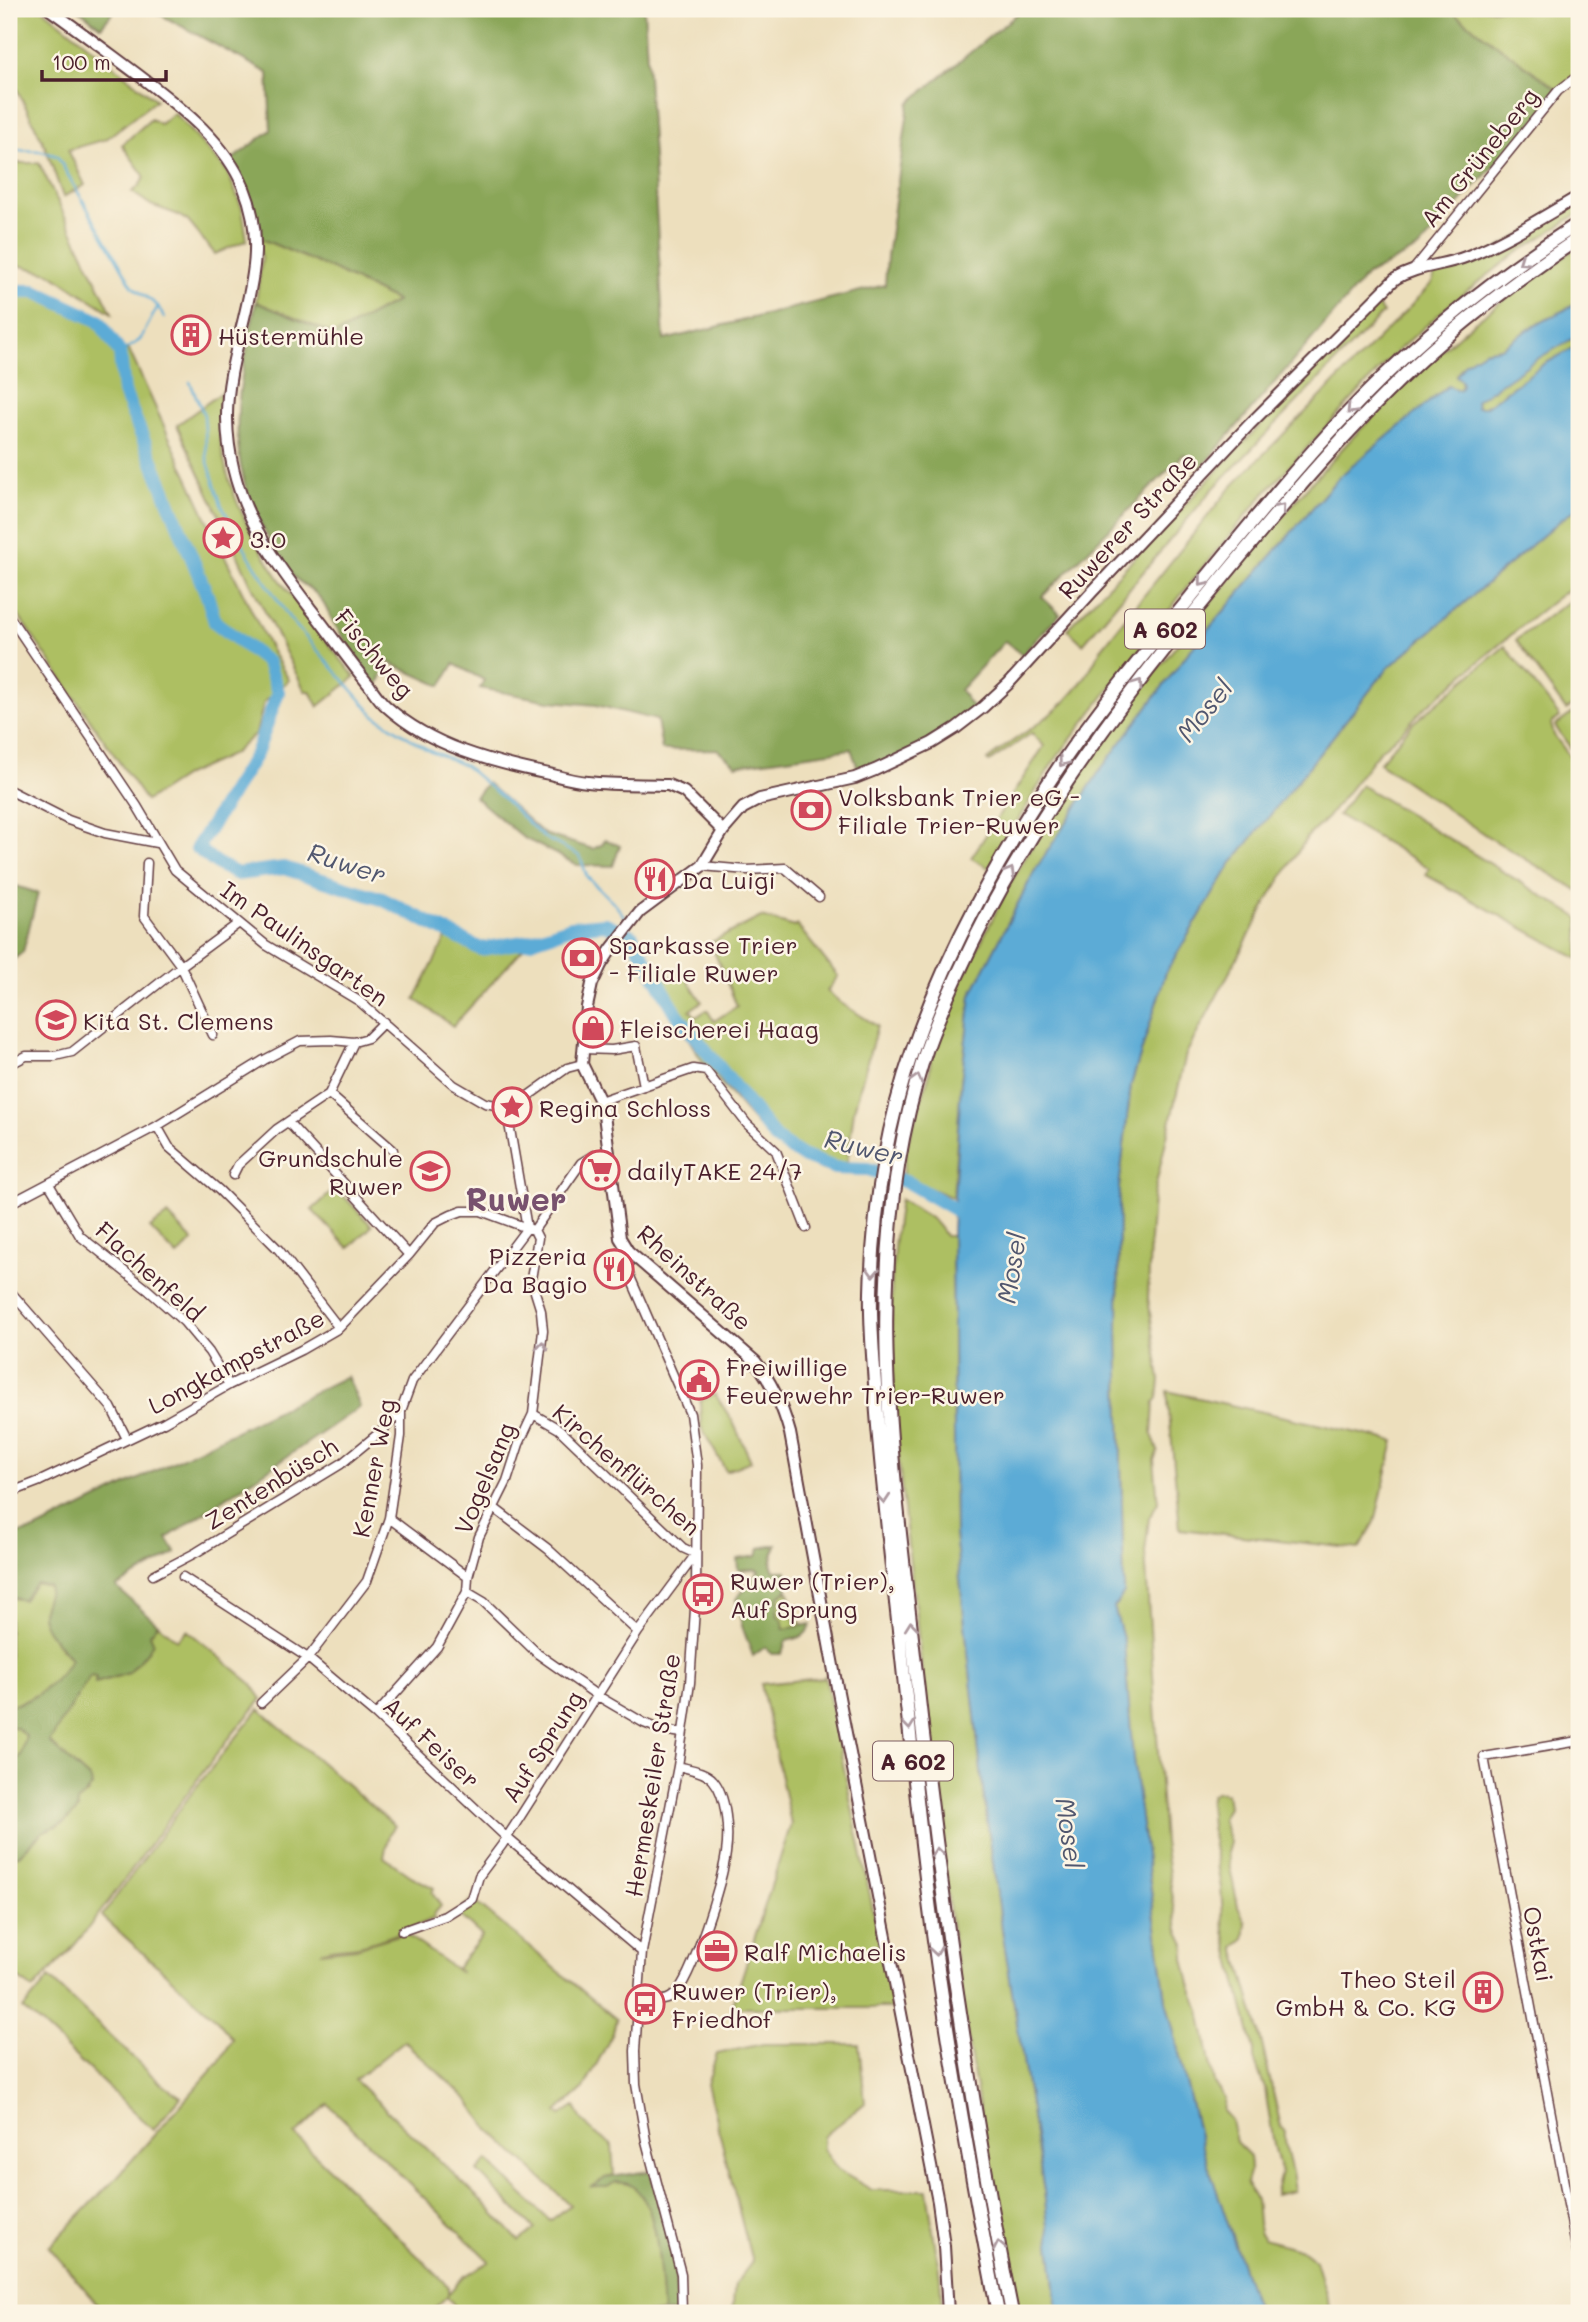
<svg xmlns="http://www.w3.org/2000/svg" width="1588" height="2322" font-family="Mali,sans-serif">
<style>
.green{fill:#adbf62;stroke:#7c6f46;stroke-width:2;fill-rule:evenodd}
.forest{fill:#8aa658;stroke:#6a6242;stroke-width:2}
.water{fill:#5cabd6;stroke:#536580;stroke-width:2}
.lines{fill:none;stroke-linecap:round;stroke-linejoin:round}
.stream{stroke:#5cabd6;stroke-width:2.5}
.river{stroke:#5cabd6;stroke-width:14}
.minor-casing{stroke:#623c41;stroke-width:11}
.major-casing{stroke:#623c41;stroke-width:14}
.highway-casing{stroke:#623c41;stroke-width:16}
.minor{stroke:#fff;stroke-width:8}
.major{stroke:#fff;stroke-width:10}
.highway{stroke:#fff;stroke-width:12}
.oneway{stroke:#ae9aa0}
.labels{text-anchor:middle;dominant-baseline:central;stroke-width:5;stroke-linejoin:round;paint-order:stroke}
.shield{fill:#fcf5e5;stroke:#7f5f63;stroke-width:2}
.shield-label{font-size:23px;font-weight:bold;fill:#4a1f2b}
.street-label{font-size:24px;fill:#4a1f2b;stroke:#fcf5e5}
.poi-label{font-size:24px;fill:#4a1f2b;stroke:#fcf5e5;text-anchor:start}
.water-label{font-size:26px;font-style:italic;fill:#51576f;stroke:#fcf5e5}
.district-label{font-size:32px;font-weight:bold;fill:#78516e;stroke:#fcf5e5}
</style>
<rect width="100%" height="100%" fill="#fcf5e5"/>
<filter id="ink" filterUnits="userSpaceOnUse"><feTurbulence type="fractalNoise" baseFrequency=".0143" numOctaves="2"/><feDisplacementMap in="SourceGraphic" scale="14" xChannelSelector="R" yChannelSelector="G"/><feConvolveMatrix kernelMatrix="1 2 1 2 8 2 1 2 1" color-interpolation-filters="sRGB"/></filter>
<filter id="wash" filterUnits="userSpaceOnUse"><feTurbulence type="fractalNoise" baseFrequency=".00686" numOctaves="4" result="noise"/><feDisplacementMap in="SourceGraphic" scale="28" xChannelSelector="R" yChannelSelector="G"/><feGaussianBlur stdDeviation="1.57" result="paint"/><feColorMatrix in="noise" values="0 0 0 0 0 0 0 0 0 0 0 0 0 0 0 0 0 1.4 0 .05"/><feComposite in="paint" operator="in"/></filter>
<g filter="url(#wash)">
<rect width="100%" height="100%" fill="#eddfbd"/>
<path class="green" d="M9,9h34l113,91 -50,39 -38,11 17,35 -22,12 -18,-51 -36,-73z
M1448,9h131v66l-18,17z
M174,113l53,58 15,37 5,32 -32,14 -27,-33 -12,-7 -25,-9 -19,-13 6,-5 7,-10 -23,-32 29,-26 9,5z
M9,163h30l73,150 -63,-40 -40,-10z
M1579,202v11l-62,40 -63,48 -58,51 -131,141 -68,81 -145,190 -63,104 -18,-10 73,-112 -12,-13 -43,29 -2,-2c50,-39 84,-48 114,-111l130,-162 176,-177 25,-27 3,-10 12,-1 22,-7z
M257,237l75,32 65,32 -62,34 -79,-33 6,-44z
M1579,246v56l-50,27 -28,19 -17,3 -19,12 -9,12 5,5 1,6 -3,4 -120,87 -151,176 -87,116 -67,103 -63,123 -10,87 -8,116 -50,-21 4,-33 22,-68 2,-19 22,-58 57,-116 36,-59 40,-58 52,-72 76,-96 96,-114 41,-45 69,-69 47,-42 61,-47z
M9,291h25l65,30 21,32 8,-5 86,186 56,114 19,32 -25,22 -8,31 -23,21 -47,21 -40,26 -137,-199z
M1376,303l7,10 -172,178 -128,153 -16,-15z
M1579,335v10l-35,19 -59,43 -8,1 -1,-8 61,-42z
M222,392c-1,12 -4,26 -3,38 9,97 78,174 136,247l-37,30 -8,-16h-5l-55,-109 -73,-157z
M1579,507v74c-52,39 -101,81 -151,124 -15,12 -31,35 -47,44l-54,69 -19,18 -39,62 -83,156 -33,143 -3,43 -2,58 12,82 -2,18 -4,5 -2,31 6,17 -4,9 4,42 -9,16 -4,34 19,291 14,87 7,14 -1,14 6,26 10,26 14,73 11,16 -2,12 8,9 5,22 14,14 1,10 -5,17 10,17 3,32 5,7 38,11 14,11 16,52h-74l-57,-169 -35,-144 -33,-241 -9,-117 -10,-35 10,-14 -6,-262 1,-143 12,-103 35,-113 65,-108 156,-195 175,-150z
M1579,594v107l-13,9 -50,-70z
M1505,646l55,71 -9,7 3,11 25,34v122l-92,-55 -108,-73 34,-40z
M1577,710l2,3v47l-24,-34z
M1361,785l218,133v41l-153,-84 3,-7 -91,-53z
M761,917l34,10 2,-2 41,51 -11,15 14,12 36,23 -23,84 -8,62 -23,-2 -23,-10 -44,-36 -54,-63 -53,-87 15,-8 6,12 12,-7 20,31 -12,8 6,7 11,-7 7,11 23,-15 -24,-57 3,-1 -4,-6z
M449,932l32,17 49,-8 -77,85 -38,-27z
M336,1188l36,38 -23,22 -37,-38z
M900,1199c19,14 33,15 45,37h7l3,297 28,257 19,139 42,262 14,122h-41c-16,-90 -34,-181 -49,-272 -22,-141 -37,-284 -52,-426 -15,-137 -38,-279 -16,-416z
M168,1215l25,26 -16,15 -27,-28z
M1167,1391l227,50 -19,81 -16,27 -179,-20z
M715,1394l18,28 18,39 -25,10 -25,-44 -1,-26z
M36,1583l14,3 -2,14 -6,12 15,32 14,15c-13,23 -36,41 -62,47v-109l4,2z
M787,1590l3,5 4,26h6l1,4h8l-25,4 -2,-10 -5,-4 2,-19z
M158,1624l19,16 10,-10 64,53 11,16c-68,77 -121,164 -185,243 -14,17 -30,32 -44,47l-24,-17v-116l10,-1 23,-23 23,-10 12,-20 11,-9 3,-13 -42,-38 41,-67 6,2v6c20,-7 38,-18 53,-33l1,-16z
M825,1676l68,332h-161l59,-184 -30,-140 62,-6z
M259,1709l136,117 -6,8 -5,23 27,19 23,12 -2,5 9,13 -8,9 2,3c-24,10 -50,22 -76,28 -13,2 -27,1 -39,6l36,-4 48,-15 57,40 -5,-5 26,-32 -25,-23 16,-13 143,119 -3,14 -29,55 -27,24 4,3 14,-9c7,19 21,29 37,39l2,31 -9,2 2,9 9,-5c6,1 12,1 16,4 29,18 28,96 31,127h-203l-13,-17 -17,17h-325l-56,-66 68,-70 102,-115 14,-23 -18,-21 -113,-102 91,-125zM404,2041l64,59 20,28 82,77 -20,16 -63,-61 -10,11 58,58 -16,12 -33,-36 -131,-125zM328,2104l161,157v1l-26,15 -15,17v-8l-153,-151z
M9,1726l8,2 9,8 -5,19 -12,13z
M1217,1791l9,3 2,13 -6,12 8,23 -3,11 11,54 8,16 -2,17 -9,7 24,84 22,96 4,5c-2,20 12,46 9,59l-19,4 6,-22 -7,-28 -9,-56 -11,-30v-9l-30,-119 -3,-43 -10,-60 -2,-26 2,-7z
M49,1978l111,105 21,14 -28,33 -112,-106 -18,-15z
M763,2044h96l6,59 -42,34v12l15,21 34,20h55l13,87 2,36h-210l3,-29 17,-22 -45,-178 10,-30z"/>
<path class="forest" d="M78,9h38l-15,18z
M150,9h494l20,331 221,-55 2,-28 22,-154 114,-94h425l113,83 -142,156 -52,27 -166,193 -17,-14 -142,143 18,17 -38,41 -17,-14 -45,49 16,22 -20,17 -96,45 -9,-25 -115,16 -19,-16 -55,1 -5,-30 -61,-15 -47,-4 -69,-13 4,-8 -30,-16 -13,22 -53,-24 -11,25c-14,-21 -28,-41 -42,-62 -6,-9 -9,-20 -16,-28 -6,-8 -18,-13 -25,-20 -12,-13 -21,-30 -29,-45 -45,-79 -25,-147 -9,-230l79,33 62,-34 -65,-32 -75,-32 -27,-76 41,-31 -3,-57z
M487,783l57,51 49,15 10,-5 2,-5 15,7 -7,20 -36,-1 -55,-28 -47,-40z
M13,885l25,8 -15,59 -14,11v-74z
M347,1376l13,31 -193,131 9,15 -60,34 42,37 -8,10 3,8 -4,8 -20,23 -34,10 1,-6 -6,-1 -41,66 42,38 1,7 -15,15 1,8 -13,12 -23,10 -23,23 -10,1v-88l12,-13 5,-19 -9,-8 -8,-2v-20c26,-5 49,-24 62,-47 -9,-12 -30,-31 -29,-46 1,-8 7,-15 7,-27l-13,-3 -13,17 -14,-3v-62l26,-5z
M776,1545l-5,19 3,7h12l1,19 -8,6 -2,19 5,4 2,10 27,-5c-4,13 -13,14 -25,17l-4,13h-10l-7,-7 -12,9 -11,-30 -6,-27 23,-28 -4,-2 -17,1 -1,-11 20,-3 3,-8z
M650,2171l25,96 2,46h-14c-3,-32 -2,-108 -31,-127 -4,-3 -10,-3 -16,-4l-9,5h-15l13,-9z"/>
<path class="water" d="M1579,302v33l-42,24 -61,42 1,6h8l59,-43 35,-19v162l-17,12 -175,150 -156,195 -65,108 -35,113 -12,103 -1,143 6,262 -10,14 10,35 9,117 33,241 35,144 57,169h-200l-14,-122 -42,-262 -19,-139 -28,-257 -3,-304 9,-147 10,-87 63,-123 67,-103 87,-116 151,-176 109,-91 11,4 3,-4 -1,-6 -5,-4 9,-13 19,-12 17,-3 28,-19z"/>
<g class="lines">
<path class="stream" d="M9,150l33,1 15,5 76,131 25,19 6,12
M120,353l20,-13 18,-34
M190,382l14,33 3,44 14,45 31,57 38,58 85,97 50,32 40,18 39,33 39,38 37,19 7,21 26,25 16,20"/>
<path class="river" d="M9,291h25l65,30 21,32 4,39 83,203 8,27 53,41 10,29 -22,62 -59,94 19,15 21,11 47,-6 98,31 99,50 49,-8 42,-14 33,-3 27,12 45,78 99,125 26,17 33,12 33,1 41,14 59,34"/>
</g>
</g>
<g filter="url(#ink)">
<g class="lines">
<g class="minor-casing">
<path id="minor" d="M1414,269l144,-178 21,-16
M9,616l128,190 38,64 91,75 93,56 95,84 31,18 16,3 11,-2 16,-8 39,-28 15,-4
M9,790l59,30 37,13 52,10
M147,863l-3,53 37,50 32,69
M702,866l45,4 38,-2 34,29
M583,1049l29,1 24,-4 8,40
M9,1065l17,-9h29l17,-4 109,-86 58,-43
M329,1094l64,56
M600,1101l93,-32 13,2 41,53 29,27 30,77
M506,1106l21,122
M288,1122l121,133
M157,1126l12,21 50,43 60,60 60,78
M233,1175l5,-10 39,-36 52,-35 25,-52
M49,1184l31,52 68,54 36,32 25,30 20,33
M9,1204l148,-78 107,-66 36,-19 31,-1 23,2 14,-4 16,-16
M628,1251l-3,12 3,9 62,142 7,51 -1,129 -6,89 -12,83 -36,186 -7,99 1,33 10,57 35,133 1,39
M9,1290l102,117 16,32
M9,1493l31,-12 124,-59 65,-37 72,-35 38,-22 70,-73 26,-32 16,-8 11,-4h19l46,17
M494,1508l54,41 90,83
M389,1518l79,59
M153,1575l44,-23 144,-88 44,-36 16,-17
M183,1577l125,81 68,57 130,122 136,115
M467,1592l17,10 54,52 60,42 46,27 18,7 20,3
M261,1703l47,-45 59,-77 22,-63 12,-82v-25l11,-30 115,-153 7,2 47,-67 13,-8 15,-1
M376,1715l61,-68 30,-55 1,-15 11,-40 28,-56 12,-37 14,-30 10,-83 -2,-20 -10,-32 7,-41 -4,-8
M1579,1741l-95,16 95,506
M402,1931l43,-15 27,-17 7,-23 23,-31 136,-213 58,-78 -13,-6 -124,-119 -26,-15
M638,1996c11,4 27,8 36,-1 18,-16 49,-116 52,-142 3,-20 1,-57 -13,-73 -8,-9 -25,-11 -35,-14"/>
</g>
<g class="major-casing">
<path id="major" d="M49,9c31,22 61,45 92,68 40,31 83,63 103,111 33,80 -18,151 -17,230 1,78 38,131 83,190 20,25 38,52 59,77 5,7 11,16 18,22 45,40 105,55 162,67 12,3 26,7 39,8 26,3 53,2 80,3l16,7 39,39
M948,2313l-4,-67 -6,-44 -102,-520 -46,-249c-7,-25 -18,-51 -35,-72l-127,-110 -8,-13 -16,-123 -4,-14 -18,-37 5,-57 5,-23 9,-19 11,-17 28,-36 62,-46 21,-35 20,-23 17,-9 95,-21 20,-8 57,-27 24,-15 26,-20 26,-24 83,-91 158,-168 146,-146c23,-14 49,-13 73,-23 39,-16 75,-39 111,-60"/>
</g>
<g class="highway-casing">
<path id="highway" d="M998,2313c-24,-123 -47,-248 -64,-373 -13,-93 -22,-188 -32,-282 -9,-86 -20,-172 -26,-258 -2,-36 -6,-71 -5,-107 2,-81 15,-166 42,-244 33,-96 89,-198 146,-282 40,-59 86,-114 131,-169 57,-70 114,-141 177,-205 64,-65 136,-121 212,-170
M1012,2313c-43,-215 -73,-431 -97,-649 -23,-202 -55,-405 8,-604 9,-29 22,-58 35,-86 62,-136 150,-257 244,-371 67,-82 134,-163 211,-236 51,-48 108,-90 166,-129"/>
</g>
<use href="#minor" class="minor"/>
<use href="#major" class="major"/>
<use href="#highway" class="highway"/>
</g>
<defs><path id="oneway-chevron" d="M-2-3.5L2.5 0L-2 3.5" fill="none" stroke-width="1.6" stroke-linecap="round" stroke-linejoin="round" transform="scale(1.75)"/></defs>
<g class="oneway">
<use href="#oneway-chevron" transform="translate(1523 261) rotate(145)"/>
<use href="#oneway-chevron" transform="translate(1351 410) rotate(134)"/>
<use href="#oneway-chevron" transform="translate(1281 508) rotate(-49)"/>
<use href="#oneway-chevron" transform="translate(1203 582) rotate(129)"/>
<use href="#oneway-chevron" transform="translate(1138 684) rotate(-54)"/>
<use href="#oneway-chevron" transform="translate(1063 762) rotate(126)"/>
<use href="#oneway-chevron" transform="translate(1010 872) rotate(-59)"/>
<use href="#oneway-chevron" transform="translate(917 1079) rotate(-74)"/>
<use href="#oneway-chevron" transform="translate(873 1272) rotate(93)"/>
<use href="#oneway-chevron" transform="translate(542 1346) rotate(-85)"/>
<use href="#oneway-chevron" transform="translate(884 1499) rotate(85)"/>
<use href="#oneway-chevron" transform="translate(911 1626) rotate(-96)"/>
<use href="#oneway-chevron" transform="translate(909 1725) rotate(84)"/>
<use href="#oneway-chevron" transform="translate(937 1852) rotate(-97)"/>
<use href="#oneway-chevron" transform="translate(936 1951) rotate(82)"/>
<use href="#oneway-chevron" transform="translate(999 2246) rotate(-101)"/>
</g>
</g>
<defs>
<g id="building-ring" transform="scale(2.0125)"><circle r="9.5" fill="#fcf5e5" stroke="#d1495b" stroke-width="1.5"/><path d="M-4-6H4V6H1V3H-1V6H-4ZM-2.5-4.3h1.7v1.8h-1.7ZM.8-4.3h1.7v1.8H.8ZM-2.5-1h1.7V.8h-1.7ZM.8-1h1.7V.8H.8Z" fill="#d1495b"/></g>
<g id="sight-ring" transform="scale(2.0125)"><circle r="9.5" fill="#fcf5e5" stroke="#d1495b" stroke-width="1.5"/><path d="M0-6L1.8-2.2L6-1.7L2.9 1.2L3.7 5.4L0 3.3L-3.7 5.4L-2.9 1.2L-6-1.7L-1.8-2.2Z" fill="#d1495b"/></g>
<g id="bank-ring" transform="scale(2.0125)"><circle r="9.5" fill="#fcf5e5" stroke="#d1495b" stroke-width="1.5"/><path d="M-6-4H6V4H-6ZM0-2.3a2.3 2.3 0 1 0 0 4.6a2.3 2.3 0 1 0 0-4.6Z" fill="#d1495b"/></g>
<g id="restaurant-ring" transform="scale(2.0125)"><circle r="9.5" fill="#fcf5e5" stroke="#d1495b" stroke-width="1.5"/><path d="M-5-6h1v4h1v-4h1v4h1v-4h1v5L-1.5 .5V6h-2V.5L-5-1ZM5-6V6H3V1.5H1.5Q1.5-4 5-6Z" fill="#d1495b"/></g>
<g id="school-ring" transform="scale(2.0125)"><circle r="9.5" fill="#fcf5e5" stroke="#d1495b" stroke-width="1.5"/><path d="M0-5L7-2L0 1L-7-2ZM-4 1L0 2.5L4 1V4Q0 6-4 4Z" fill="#d1495b"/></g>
<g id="shop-ring" transform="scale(2.0125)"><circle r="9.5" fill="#fcf5e5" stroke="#d1495b" stroke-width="1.5"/><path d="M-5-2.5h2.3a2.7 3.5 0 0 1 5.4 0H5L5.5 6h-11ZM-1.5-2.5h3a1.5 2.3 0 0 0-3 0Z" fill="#d1495b"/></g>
<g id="supermarket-ring" transform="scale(2.0125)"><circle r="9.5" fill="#fcf5e5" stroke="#d1495b" stroke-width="1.5"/><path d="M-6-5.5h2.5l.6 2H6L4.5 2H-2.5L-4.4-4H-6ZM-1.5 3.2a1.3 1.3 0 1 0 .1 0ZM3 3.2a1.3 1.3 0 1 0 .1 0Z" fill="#d1495b"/></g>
<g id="civic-ring" transform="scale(2.0125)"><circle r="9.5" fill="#fcf5e5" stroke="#d1495b" stroke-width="1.5"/><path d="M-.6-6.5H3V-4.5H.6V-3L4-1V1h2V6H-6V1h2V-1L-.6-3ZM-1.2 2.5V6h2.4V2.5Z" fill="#d1495b"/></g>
<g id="bus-ring" transform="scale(2.0125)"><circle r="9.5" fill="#fcf5e5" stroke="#d1495b" stroke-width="1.5"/><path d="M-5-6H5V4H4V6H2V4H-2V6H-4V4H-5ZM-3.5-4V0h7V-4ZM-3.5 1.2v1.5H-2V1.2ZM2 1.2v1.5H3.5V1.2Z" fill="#d1495b"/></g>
<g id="office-ring" transform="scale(2.0125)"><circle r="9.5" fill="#fcf5e5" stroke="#d1495b" stroke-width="1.5"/><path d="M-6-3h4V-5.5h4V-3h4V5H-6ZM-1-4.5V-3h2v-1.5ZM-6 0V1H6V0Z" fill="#d1495b"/></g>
</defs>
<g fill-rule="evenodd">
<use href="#building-ring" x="191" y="335"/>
<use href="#sight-ring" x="223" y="538"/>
<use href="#bank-ring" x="811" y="810"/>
<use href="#restaurant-ring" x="655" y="879"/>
<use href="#bank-ring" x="582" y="958"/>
<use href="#school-ring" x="56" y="1020"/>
<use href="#shop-ring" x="593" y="1028"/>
<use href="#sight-ring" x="512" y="1107"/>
<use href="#supermarket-ring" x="600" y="1170"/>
<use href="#school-ring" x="430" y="1171"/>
<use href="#restaurant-ring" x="614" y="1269"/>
<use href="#civic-ring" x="699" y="1380"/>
<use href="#bus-ring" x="703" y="1594"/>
<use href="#office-ring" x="717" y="1951"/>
<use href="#building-ring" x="1483" y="1992"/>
<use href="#bus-ring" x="645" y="2004"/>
</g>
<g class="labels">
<g class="shield">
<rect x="1125" y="609.5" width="80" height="39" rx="5"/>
<rect x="873" y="1741.5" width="80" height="39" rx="5"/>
</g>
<g class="shield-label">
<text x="1165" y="629">A 602</text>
<text x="913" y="1761">A 602</text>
</g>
<g class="street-label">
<text transform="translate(1479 157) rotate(-51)">Am Grüneberg</text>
<text transform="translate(1127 525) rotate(-47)">Ruwerer Straße</text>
<text transform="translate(375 653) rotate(50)">Fischweg</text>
<text transform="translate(305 943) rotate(35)">Im Paulinsgarten</text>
<text transform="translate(150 1271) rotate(42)">Flachenfeld</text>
<text transform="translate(695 1277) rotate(42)">Rheinstraße</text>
<text transform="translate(236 1361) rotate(-28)">Longkampstraße</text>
<text transform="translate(373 1468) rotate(-79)">Kenner Weg</text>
<text transform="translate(627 1469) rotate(41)">Kirchenflürchen</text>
<text transform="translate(484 1478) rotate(-67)">Vogelsang</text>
<text transform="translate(271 1483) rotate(-32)">Zentenbüsch</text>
<text transform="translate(432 1742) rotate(43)">Auf Feiser</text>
<text transform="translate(542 1746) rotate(-57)">Auf Sprung</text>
<text transform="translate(652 1775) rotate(-81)">Hermeskeiler Straße</text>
<text transform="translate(1539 1944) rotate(79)">Ostkai</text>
</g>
<g class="poi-label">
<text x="218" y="335">Hüstermühle</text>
<text x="250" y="538">3.0</text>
<text x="838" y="796">Volksbank Trier eG -<tspan x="838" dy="28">Filiale Trier-Ruwer</tspan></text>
<text x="682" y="879">Da Luigi</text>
<text x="609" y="944">Sparkasse Trier<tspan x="609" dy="28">- Filiale Ruwer</tspan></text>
<text x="83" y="1020">Kita St. Clemens</text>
<text x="620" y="1028">Fleischerei Haag</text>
<text x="539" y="1107">Regina Schloss</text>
<text x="403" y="1157" text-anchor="end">Grundschule<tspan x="403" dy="28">Ruwer</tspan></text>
<text x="627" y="1170">dailyTAKE 24/7</text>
<text x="587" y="1255" text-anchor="end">Pizzeria<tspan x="587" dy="28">Da Bagio</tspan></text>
<text x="726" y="1366">Freiwillige<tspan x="726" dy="28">Feuerwehr Trier-Ruwer</tspan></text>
<text x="730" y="1580">Ruwer (Trier),<tspan x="730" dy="28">Auf Sprung</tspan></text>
<text x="744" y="1951">Ralf Michaelis</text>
<text x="1456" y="1978" text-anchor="end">Theo Steil<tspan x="1456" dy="28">GmbH &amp; Co. KG</tspan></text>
<text x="672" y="1990">Ruwer (Trier),<tspan x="672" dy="28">Friedhof</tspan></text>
</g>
<g class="water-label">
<text transform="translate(1204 710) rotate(-51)">Mosel</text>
<text transform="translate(347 863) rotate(18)">Ruwer</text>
<text transform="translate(864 1147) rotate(14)">Ruwer</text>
<text transform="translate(1011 1268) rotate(-81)">Mosel</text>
<text transform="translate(1070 1833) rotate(82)">Mosel</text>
</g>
<g class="district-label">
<text x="516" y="1198">Ruwer</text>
</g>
</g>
<rect width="1588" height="2322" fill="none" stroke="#fcf5e5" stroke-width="35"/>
<path d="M42 70v10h124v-10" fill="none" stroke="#4a1f2b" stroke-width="3.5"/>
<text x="52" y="70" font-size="21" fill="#4a1f2b" stroke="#fcf5e5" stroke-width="5" paint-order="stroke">100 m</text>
</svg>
